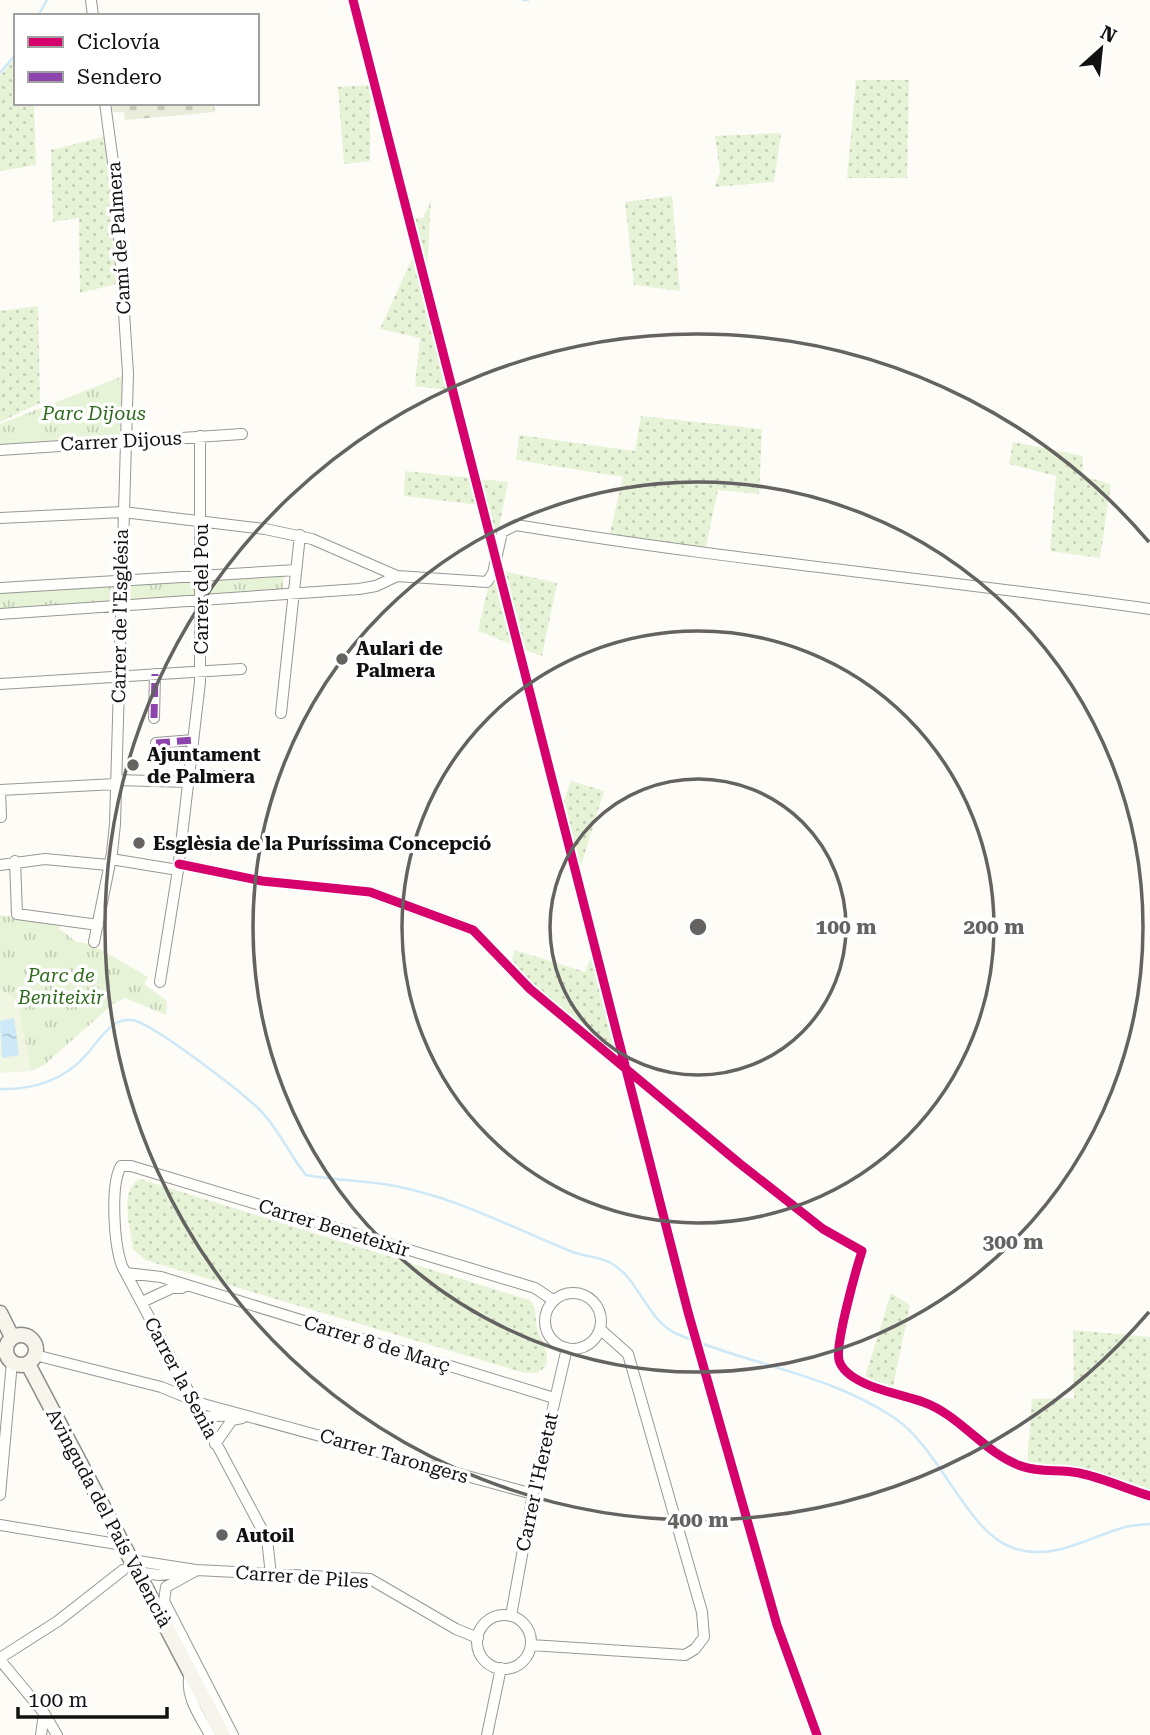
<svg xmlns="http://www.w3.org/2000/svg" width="1150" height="1735" font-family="'Roboto Serif',serif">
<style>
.grass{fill:url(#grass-dots)}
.cemetery{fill:url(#cemetery-stones)}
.park{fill:url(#park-tufts)}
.pitch{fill:#f0f6e1}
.water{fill:url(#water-ripples)}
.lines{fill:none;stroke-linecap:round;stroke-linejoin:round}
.stream{stroke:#cde8f7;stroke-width:2.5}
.street-casing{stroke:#979795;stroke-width:12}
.secondary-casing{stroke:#8e8d8b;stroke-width:17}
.street{stroke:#fffffe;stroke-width:10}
.secondary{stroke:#f6f4eb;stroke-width:14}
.quiet{stroke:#8e44ad;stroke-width:7;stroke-dasharray:14 7;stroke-linecap:butt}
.cycleway-casing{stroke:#fff;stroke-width:13}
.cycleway{stroke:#d6006c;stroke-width:9}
.ring{fill:none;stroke:#646362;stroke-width:3.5}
.poi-dot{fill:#646362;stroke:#fff;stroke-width:2.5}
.labels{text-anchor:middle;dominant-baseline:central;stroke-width:7;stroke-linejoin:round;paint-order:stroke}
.street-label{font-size:19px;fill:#111;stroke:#fff}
.park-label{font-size:19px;font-style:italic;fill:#2f6b1f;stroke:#fff}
.poi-label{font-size:19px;font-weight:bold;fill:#111;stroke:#fff;text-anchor:start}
.centre{fill:#646362;stroke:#fff;stroke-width:3.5}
.ring-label{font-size:21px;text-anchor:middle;font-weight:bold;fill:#646362;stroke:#fff;stroke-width:7;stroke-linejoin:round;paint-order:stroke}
</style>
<defs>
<pattern id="grass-dots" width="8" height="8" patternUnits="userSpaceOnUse" patternTransform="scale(1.75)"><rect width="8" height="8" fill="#e7f3d7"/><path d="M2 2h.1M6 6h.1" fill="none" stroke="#c5cfb8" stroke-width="1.8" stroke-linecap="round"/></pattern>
<pattern id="cemetery-stones" width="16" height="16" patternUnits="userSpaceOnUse" patternTransform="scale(1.75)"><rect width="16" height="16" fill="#e9eedb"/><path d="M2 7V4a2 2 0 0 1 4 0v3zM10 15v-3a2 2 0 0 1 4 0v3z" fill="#c7cbbb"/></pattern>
<pattern id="park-tufts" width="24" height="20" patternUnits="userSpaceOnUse" patternTransform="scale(1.75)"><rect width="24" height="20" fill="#e7f3d7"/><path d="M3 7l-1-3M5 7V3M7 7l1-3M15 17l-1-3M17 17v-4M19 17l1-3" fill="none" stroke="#c5cfb8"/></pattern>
<pattern id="water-ripples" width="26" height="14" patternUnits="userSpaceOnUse" patternTransform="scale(1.75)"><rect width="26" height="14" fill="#cde8f7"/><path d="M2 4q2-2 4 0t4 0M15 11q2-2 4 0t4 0" fill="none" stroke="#afc6d3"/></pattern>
</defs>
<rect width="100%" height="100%" fill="#fdfcf7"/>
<path class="grass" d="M16,57v46h18l2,62 -36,6v-95z
M856,80h53l-2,98h-60z
M371,85l4,16 -5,1v59l-26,3 -6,-77z
M781,133l-7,49 -60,5 6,-15 -5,-36z
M107,136l14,147 -41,10 -1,-75 -26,4 -2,-72z
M672,196l8,95 -46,-6 -9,-83z
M431,200l-4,72 -14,-54h10z
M415,252l35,138 -35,-4 5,-48 -40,-9z
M38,306l2,97 -40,19v-111z
M641,416l121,13 -3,65 -41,-4 -13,61 -96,-14 14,-60 -107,-17 3,-25 116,16z
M1013,442l70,14 -1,20 29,8 -11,74 -50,-7 6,-75 -47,-12z
M405,471l67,7 8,27 -76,-9z
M479,479l29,3 -10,50 -6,-1z
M504,571l53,12 -15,73 -19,-6z
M499,580l15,65 -36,-14 11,-48z
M571,781l33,10 -24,78 -17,-66z
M594,949l29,112 -90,-75 -21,-27 3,-9 70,22z
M140,1179l389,121c10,8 5,16 8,27 3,15 22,36 -1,46h-11l-380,-113 -12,-11c-2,-20 -15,-59 7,-70z
M891,1293l19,12 -18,86 -27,-14z
M1073,1330l77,7v154l-82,-24 -41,-3 5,-65 42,-1z"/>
<path class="cemetery" d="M111,103h103l1,9 -90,8 -1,-8h-12z"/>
<path class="park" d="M123,376l-3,61 -120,8v-21z
M284,575l-1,16 -77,4v-15z
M194,580l1,17 -69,5v-18z
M115,585v17l-115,7v-18z
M0,915l60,8 -1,6 18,13 14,2 57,33 -4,7 23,17 -1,14 -41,-17 -12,6 -69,61 -13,6 -14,-70 -17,-12z"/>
<path class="pitch" d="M0,989l17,12 14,70 -31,2z"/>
<path class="water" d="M14,1018l5,37 -17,3 -2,-37z"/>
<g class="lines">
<path class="stream" d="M523,0h5
M38,16l9,-16
M0,73l16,-19
M0,1089c33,1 65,-9 87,-35 9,-10 17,-24 29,-31 4,-2 11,-4 16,-3 21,3 109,72 127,89 19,19 30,45 47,66 30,6 60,5 89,11 63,12 120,43 178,66 11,4 25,5 36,10 30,15 37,58 68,72 70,30 152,40 216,83 47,30 73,115 120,131 39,13 70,-8 106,-19 9,-4 21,-4 31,-5"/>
<g class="street-casing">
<path id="street" d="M91,0l2,16
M0,450l242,-16
M0,518l123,-6 142,17 47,10 85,37 90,6 6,-9 9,-41 14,-7c212,35 422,54 634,84
M0,588l296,-18
M0,614l359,-25 17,-3 21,-10
M0,684l241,-15
M281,713l19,-178
M154,718l1,-44
M156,743l37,-3
M188,776h39
M116,780l73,2
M1,817l-1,-27 116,-6
M111,859l67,11
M15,861l2,53 81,11
M179,864l83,17 108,11 103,38 57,59 209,174 84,66 39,22c-6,19 -27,93 -23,109 7,26 63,34 84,42 37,13 61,51 98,64 19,7 38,3 58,7 24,5 48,16 71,23
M0,865l45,-6 63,6
M94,942l18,-89 3,-29 13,-451 -13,-196 -10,-74
M160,982l18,-112 22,-188v-246
M126,1273l35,4 393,121
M545 1321a28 28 0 1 1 56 0a28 28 0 1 1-56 0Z
M142,1302l30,-14h10
M35,1355l126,32 42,17 330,90
M201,1417l30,-2
M215,1444l17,-24 10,-2
M0,1495l12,-133
M0,1525l123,20
M131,1560l65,10 174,9 86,50 22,9
M195,1571l-29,16 -2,14 69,134
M137,1572l22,3 26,-3
M271,1575l-4,-36 -145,-273c-8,-22 -12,-81 -1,-100h10l404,122 18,12
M477 1642a27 27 0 1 1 54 0a27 27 0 1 1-54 0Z
M511,1616l22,-122 34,-146
M531,1645l154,10 10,-6 9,-12 -2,-25 -74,-258 -28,-25
M0,1658l58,-37 65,-51
M0,1660l44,53
M190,1673c-6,23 10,43 20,62
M41,1735l3,-22 13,22
M487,1735l14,-67"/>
</g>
<g class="secondary-casing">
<path id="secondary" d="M0,1313l12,24
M6 1350a15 15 0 1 1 30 0a15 15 0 1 1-30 0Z
M28,1364l195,371"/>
</g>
<use href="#street" class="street"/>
<use href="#secondary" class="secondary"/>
<path class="quiet" d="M154,718l1,-44
M156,743l37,-3"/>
<g class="cycleway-casing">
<path id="cycleway" d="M353,0l335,1312 89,313 40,110
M179,864l83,17 108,11 103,38 57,59 209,174 84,66 39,22c-6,19 -27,93 -23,109 7,26 63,34 84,42 37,13 61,51 98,64 19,7 38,3 58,7 24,5 48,16 71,23"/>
</g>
<use href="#cycleway" class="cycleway"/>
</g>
<g class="ring">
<circle cx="698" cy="927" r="148"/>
<circle cx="698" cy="927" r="296"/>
<circle cx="698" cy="927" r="445"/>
<path d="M1149 1312A593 593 0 1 1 1149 542"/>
</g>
<g class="poi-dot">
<circle cx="342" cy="659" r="7"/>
<circle cx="133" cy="765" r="7"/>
<circle cx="139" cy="843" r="7"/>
<circle cx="222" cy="1535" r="7"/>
</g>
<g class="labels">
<g class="street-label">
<text transform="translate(119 238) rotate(-94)">Camí de Palmera</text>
<text transform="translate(121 441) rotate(-3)">Carrer Dijous</text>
<text transform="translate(201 589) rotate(-90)">Carrer del Pou</text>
<text transform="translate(120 616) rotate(-89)">Carrer de l'Església</text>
<text transform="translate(334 1228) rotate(17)">Carrer Beneteixir</text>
<text transform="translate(377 1344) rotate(17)">Carrer 8 de Març</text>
<text transform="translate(181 1378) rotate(62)">Carrer la Senia</text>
<text transform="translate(394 1456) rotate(16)">Carrer Tarongers</text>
<text transform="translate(537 1482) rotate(-78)">Carrer l'Heretat</text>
<text transform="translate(109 1518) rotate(62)">Avinguda del País Valencià</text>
<text transform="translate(302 1577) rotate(4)">Carrer de Piles</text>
</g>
<g class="park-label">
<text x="94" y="413">Parc Dijous</text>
<text x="61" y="975">Parc de<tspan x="61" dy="22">Beniteixir</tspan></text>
</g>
<g class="poi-label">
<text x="356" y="648">Aulari de<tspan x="356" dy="22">Palmera</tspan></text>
<text x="147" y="754">Ajuntament<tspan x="147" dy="22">de Palmera</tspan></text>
<text x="153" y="843">Esglèsia de la Puríssima Concepció</text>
<text x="236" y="1535">Autoil</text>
</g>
</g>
<circle cx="698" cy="927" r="10" class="centre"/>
<g class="ring-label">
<text x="846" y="934">100 m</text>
<text x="994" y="934">200 m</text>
<text x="1013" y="1249">300 m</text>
<text x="698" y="1527">400 m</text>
</g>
<rect x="14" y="14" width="245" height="91" fill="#ffffff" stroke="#a0a0a0" stroke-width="2"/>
<rect x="28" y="37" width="35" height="10" fill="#d6006c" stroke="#a0a0a0" stroke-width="2"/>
<text x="77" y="49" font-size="21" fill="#111111">Ciclovía</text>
<rect x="28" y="72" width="35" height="10" fill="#8e44ad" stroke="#a0a0a0" stroke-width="2"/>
<text x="77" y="84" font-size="21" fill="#111111">Sendero</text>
<g transform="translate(1101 49) rotate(27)" stroke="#ffffff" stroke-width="5" paint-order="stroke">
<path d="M0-5L12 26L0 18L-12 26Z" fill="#111111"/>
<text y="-10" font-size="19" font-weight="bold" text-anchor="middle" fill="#111111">N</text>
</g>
<path d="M18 1707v10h149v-10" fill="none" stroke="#111111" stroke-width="3.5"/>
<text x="28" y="1707" font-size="21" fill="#111111" stroke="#ffffff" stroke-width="5" paint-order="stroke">100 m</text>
</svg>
